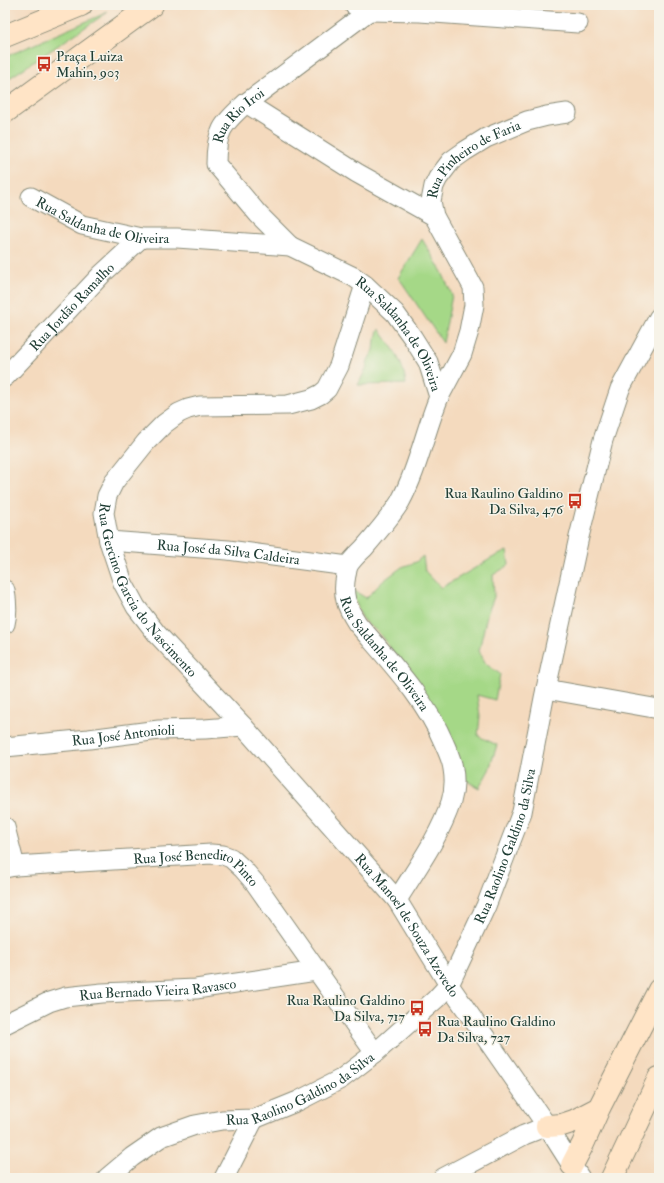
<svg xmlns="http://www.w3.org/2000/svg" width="664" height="1183" font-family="'IM FELL Double Pica',serif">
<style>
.green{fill:#a5d887;stroke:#628a5e}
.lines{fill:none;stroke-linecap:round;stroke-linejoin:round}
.street-casing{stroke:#8a8c79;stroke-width:21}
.secondary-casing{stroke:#8a8c79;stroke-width:24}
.street{stroke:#fff;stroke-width:19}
.secondary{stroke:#ffe4c6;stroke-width:22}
.labels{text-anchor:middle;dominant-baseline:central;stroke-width:3;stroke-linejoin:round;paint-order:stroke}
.poi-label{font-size:14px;fill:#1f3d34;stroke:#f7f3e8;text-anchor:start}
.street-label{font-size:14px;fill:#1f3d34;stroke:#f7f3e8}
</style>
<rect width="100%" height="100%" fill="#f7f3e8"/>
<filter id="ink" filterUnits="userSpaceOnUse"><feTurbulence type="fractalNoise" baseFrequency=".025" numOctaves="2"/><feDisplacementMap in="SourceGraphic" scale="8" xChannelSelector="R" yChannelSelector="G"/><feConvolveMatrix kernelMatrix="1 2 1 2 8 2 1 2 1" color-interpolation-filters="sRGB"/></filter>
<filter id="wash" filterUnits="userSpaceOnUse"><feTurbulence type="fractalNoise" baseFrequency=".012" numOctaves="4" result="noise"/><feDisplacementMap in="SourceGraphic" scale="16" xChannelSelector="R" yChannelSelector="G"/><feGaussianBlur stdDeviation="0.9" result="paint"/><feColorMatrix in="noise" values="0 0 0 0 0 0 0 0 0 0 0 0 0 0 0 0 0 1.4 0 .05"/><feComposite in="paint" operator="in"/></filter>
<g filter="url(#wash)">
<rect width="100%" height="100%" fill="#f4dabe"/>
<path class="green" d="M108,12l-103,69v-24z
M422,239l20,33 10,23 -9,48 -42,-62 -3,-3z
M379,329c13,17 25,34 27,55l-48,1 8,-16 2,-9 6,-10 1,-10z
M507,551l2,14 -16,10 1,22 -7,18 -8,36 7,13 14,10 -5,26 -18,-5 3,21 -2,20 19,9 -8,25 -10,18 -15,-9 -6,-21 -60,-100 -20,-26 -15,-12 -13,-32 16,10 17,-17 19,-14 14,-5 7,-6 2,15 16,17 51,-30z"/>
</g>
<g filter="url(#ink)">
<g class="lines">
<g class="street-casing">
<g id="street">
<path d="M354,5l15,6 51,1 158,11"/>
<path d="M246,103l111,70 77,43"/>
<path id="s1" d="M31,197l51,28 59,13h36l113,8 64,31 11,8 30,28 18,25 15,24 11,35c-14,34 -21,72 -39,105 -10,16 -23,31 -36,46 -5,5 -12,11 -16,18 -1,2 -1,6 -2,9 -4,20 0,31 11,48 32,38 68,75 87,120 4,9 8,17 9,26 2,11 1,23 -2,33 -12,36 -35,67 -54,98"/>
<path id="s2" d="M290,246l-32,-32 -42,-50c0,-32 6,-40 30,-61l123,-92"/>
<path id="s3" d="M365,285l-26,81 -12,23 -6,5 -10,5 -23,6 -88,1 -12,3 -9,4 -15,11 -18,18 -32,40 -7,14 -3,17 5,28 14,42 13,24 21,27 86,92 154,174 52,85 98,141 33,52"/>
<path id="s4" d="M5,377l96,-102 40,-37"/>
<path id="s5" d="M439,397l23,-43 7,-23 5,-26 -1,-18 -39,-71 -3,-15 3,-15 4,-8 13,-17 14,-10 21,-13 41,-17 20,-5 20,-3"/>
<path id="s6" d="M109,541l119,9 120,16"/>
<path d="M5,590c2,12 3,23 0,34"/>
<path d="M546,689l113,20"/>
<path id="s7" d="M5,747l84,-8 70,-9 46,-1 38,-3"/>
<path d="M5,827l10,39"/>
<path id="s8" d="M5,868l10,-2 196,-12 12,1 8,3 12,11 12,14 120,170"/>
<path id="s9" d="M5,1024l44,-22 16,-5 37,-4 94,-4 120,-18"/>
<path id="s10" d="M107,1178l25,-21 29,-20 34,-12 27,-5 32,-1 44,-18 43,-22 34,-26 61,-54 13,-14 37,-79 36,-94 22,-114 35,-161 24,-97 17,-51 39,-72"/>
<path d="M224,1178l30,-59"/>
<path d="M443,1178l81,-43 23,-9"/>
</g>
</g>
<g class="secondary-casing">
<path id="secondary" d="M5,36l76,-31
M5,112l147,-107
M547,1126l15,-1 12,-4 25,-13
M572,1165l11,-21 16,-36 60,-118
M612,1178l47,-100"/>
</g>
<use href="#street" class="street"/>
<use href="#secondary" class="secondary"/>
</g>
</g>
<defs>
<g id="bus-bare" transform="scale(1.2)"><path d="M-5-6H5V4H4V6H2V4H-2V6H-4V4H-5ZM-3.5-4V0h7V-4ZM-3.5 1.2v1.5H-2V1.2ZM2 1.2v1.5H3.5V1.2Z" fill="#c8321e" stroke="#f7f3e8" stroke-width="2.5" paint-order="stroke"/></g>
</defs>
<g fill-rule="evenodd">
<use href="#bus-bare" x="44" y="64"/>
<use href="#bus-bare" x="575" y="501"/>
<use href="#bus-bare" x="417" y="1008"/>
<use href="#bus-bare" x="425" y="1029"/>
</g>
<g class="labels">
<g class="poi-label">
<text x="56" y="56">Praça Luiza<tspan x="56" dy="16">Mahin, 903</tspan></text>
<text x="563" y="493" text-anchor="end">Rua Raulino Galdino<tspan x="563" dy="16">Da Silva, 476</tspan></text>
<text x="405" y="1000" text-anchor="end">Rua Raulino Galdino<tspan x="405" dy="16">Da Silva, 717</tspan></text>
<text x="437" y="1021">Rua Raulino Galdino<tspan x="437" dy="16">Da Silva, 727</tspan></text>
</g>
<g class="street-label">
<text stroke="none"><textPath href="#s2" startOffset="167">Rua Rio Iroi</textPath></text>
<text stroke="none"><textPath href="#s5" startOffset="277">Rua Pinheiro de Faria</textPath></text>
<text stroke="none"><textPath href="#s1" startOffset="77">Rua Saldanha de Oliveira</textPath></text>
<text stroke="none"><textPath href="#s4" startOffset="97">Rua Jordão Ramalho</textPath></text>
<text stroke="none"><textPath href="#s1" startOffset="413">Rua Saldanha de Oliveira</textPath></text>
<text stroke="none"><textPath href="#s6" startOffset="120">Rua José da Silva Caldeira</textPath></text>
<text stroke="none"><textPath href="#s3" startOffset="482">Rua Gercino Garcia do Nascimento</textPath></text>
<text stroke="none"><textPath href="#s1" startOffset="785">Rua Saldanha de Oliveira</textPath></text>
<text stroke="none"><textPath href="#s7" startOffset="119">Rua José Antonioli</textPath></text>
<text stroke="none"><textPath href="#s10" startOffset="553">Rua Raolino Galdino da Silva</textPath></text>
<text stroke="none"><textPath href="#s8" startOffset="196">Rua José Benedito Pinto</textPath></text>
<text stroke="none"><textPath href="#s3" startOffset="911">Rua Manoel de Souza Azevedo</textPath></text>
<text stroke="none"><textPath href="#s9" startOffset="159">Rua Bernado Vieira Ravasco</textPath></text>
<text stroke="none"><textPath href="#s10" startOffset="217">Rua Raolino Galdino da Silva</textPath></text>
</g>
</g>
<rect width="664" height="1183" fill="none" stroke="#f7f3e8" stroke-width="20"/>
</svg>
